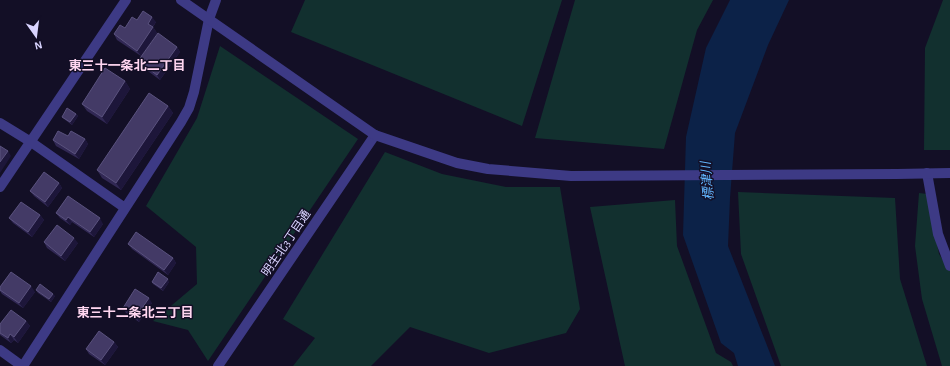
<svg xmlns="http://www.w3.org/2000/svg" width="950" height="366" font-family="'Alegreya Sans','Noto Sans JP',sans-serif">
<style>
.green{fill:#12302f}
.water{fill:#0c2248}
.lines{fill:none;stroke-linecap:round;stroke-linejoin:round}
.minor{stroke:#3d3a85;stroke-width:10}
.tertiary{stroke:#3d3a85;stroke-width:10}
.wall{fill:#312854}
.shaded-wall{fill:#1d163a}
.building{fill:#433a66;stroke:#5a527e}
.labels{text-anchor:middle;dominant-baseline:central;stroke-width:3;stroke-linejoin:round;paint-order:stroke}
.street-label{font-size:12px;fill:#d9d4ff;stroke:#130f26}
.neighbourhood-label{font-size:13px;font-weight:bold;fill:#ffd6f0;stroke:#130f26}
.water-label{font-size:13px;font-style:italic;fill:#62b6ff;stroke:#130f26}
</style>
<rect width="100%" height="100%" fill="#130f26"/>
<path class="green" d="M305,0h257l-40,126 -231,-94z
M575,0h138l-16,30 -33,119 -129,-11z
M943,0h7v150h-26l1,-102z
M220,46l138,93 -150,222 -20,-31 -35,-9 44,-37 -1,-37 -50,-41 51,-88z
M385,152l57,22 64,13h54l20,122 -14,24 -77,20 -79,-26 -39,39h-78l22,-28 -32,-19z
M738,192l157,6 5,81 27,87h-146l-40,-112z
M919,193l8,1 12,60 11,17v95h-8l-20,-67 -7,-53z
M675,200l2,46 39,107 15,9 2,4h-108l-35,-159z"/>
<path class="water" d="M730,0h59l-21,45 -33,88 -5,65 -2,48 47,120h-37l-4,-13 -13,-10 -38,-108 3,-98 20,-89z"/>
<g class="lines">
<path class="minor" d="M0,123l31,19 94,66
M927,173l11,61 12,32
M0,187l126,-187
M0,350l22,16
M23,366l158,-244 8,-14 5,-16 15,-73 7,-19
M218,366l157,-231"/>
<path class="tertiary" d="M181,0l194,135 82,28 31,6 83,7 326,-2 53,-1"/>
</g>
<path class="wall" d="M137,20l19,2 -3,5 4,6 -16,23 -24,-16 -3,-6z
M177,47l3,5 -20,28 -19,-14 -3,-5z
M125,81l5,8 -23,35 -20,-13 -5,-7z
M168,106l5,7 -52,77 -19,-12 -5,-8z
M76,114l2,2 -6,9 -8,-6 -2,-2z
M68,136l17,3 3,5 -9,15 -23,-13 -3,-6z
M59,183l3,5 -14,19 -14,-11 -4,-5z
M56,213l47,11 -9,13 -22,-15 -2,3 -10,-7z
M40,215l4,5 -12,17 -19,-14 -4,-5z
M44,242l34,1 -13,18 -18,-13z
M128,244l45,14 3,5 -8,12 -36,-26z
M152,282h17l-6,9 -10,-7z
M0,287l35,5 -12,16 -21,-14 -2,-3z
M36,290l19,6 -4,6 -13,-9z
M152,303l-13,19 -13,-9 -3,-5z
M26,321l4,5 -12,17 -4,-3 -3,3 -11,-8v-11z
M114,342l4,5 -13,18 -16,-11 -3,-5z"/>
<path class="shaded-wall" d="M152,17l4,5 -5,7 -3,-5z
M153,27l4,6 -16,23 -4,-5z
M177,47l3,5 -20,28 -3,-5z
M125,81l5,8 -23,35 -5,-7z
M168,106l5,7 -52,77 -5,-7z
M76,114l2,2 -6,9 -2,-3z
M85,139l3,5 -9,15 -4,-5z
M8,151l3,5 -11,17v-11z
M59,183l3,5 -14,19 -3,-5z
M40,215l4,5 -12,17 -4,-5z
M68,217l4,5 -2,3 -4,-5z
M100,218l3,6 -9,13 -4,-5z
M74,238l4,5 -13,18 -4,-5z
M173,258l3,5 -8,12 -4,-5z
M168,279l1,3 -6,9 -2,-3z
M31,286l4,6 -12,16 -4,-5z
M53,294l2,2 -4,6 -2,-3z
M149,298l3,5 -13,19 -3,-5z
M26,321l4,5 -12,17 -4,-6z
M10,334l4,6 -3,3 -3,-5z
M114,342l4,5 -13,18 -4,-5z"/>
<path class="building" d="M143,11l9,6 -4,7 5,3 -16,24 -23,-17 6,-9 5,3 7,-11 5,3z
M158,33l19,14 -20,28 -19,-14z
M105,68l20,13 -23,36 -20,-13z
M149,93l19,13 -52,77 -19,-13z
M67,108l9,6 -6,8 -8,-5z
M58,131l10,5 3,-5 14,8 -10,15 -22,-14z
M0,146l8,5 -8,11z
M44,172l15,11 -14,19 -15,-11z
M68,196l32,22 -10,14 -22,-15 -2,3 -10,-7z
M21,202l19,13 -12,17 -19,-14z
M57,225l17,13 -13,18 -17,-14z
M136,232l37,26 -9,12 -36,-26z
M11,272l20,14 -12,17 -19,-13v-3z
M158,272l10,7 -7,9 -9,-6z
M40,284l13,10 -4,5 -13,-9z
M135,289l14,9 -13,19 -13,-9z
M11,310l15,11 -12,16 -4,-3 -2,4 -8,-5v-9z
M99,331l15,11 -13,18 -15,-11z"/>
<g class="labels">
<g class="street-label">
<text transform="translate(286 243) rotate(-56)">明生北3丁目通</text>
</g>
<g class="neighbourhood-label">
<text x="127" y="66">東三十一条北二丁目</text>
<text x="135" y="313">東三十二条北三丁目</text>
</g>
<g class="water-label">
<text transform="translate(708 181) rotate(-95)">標津川</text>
</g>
</g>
<g transform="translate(36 36) rotate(166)" stroke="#130f26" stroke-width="3" paint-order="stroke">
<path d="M0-3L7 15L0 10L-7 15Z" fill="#d9d4ff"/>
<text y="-6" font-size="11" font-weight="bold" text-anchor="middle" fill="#d9d4ff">N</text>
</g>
</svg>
